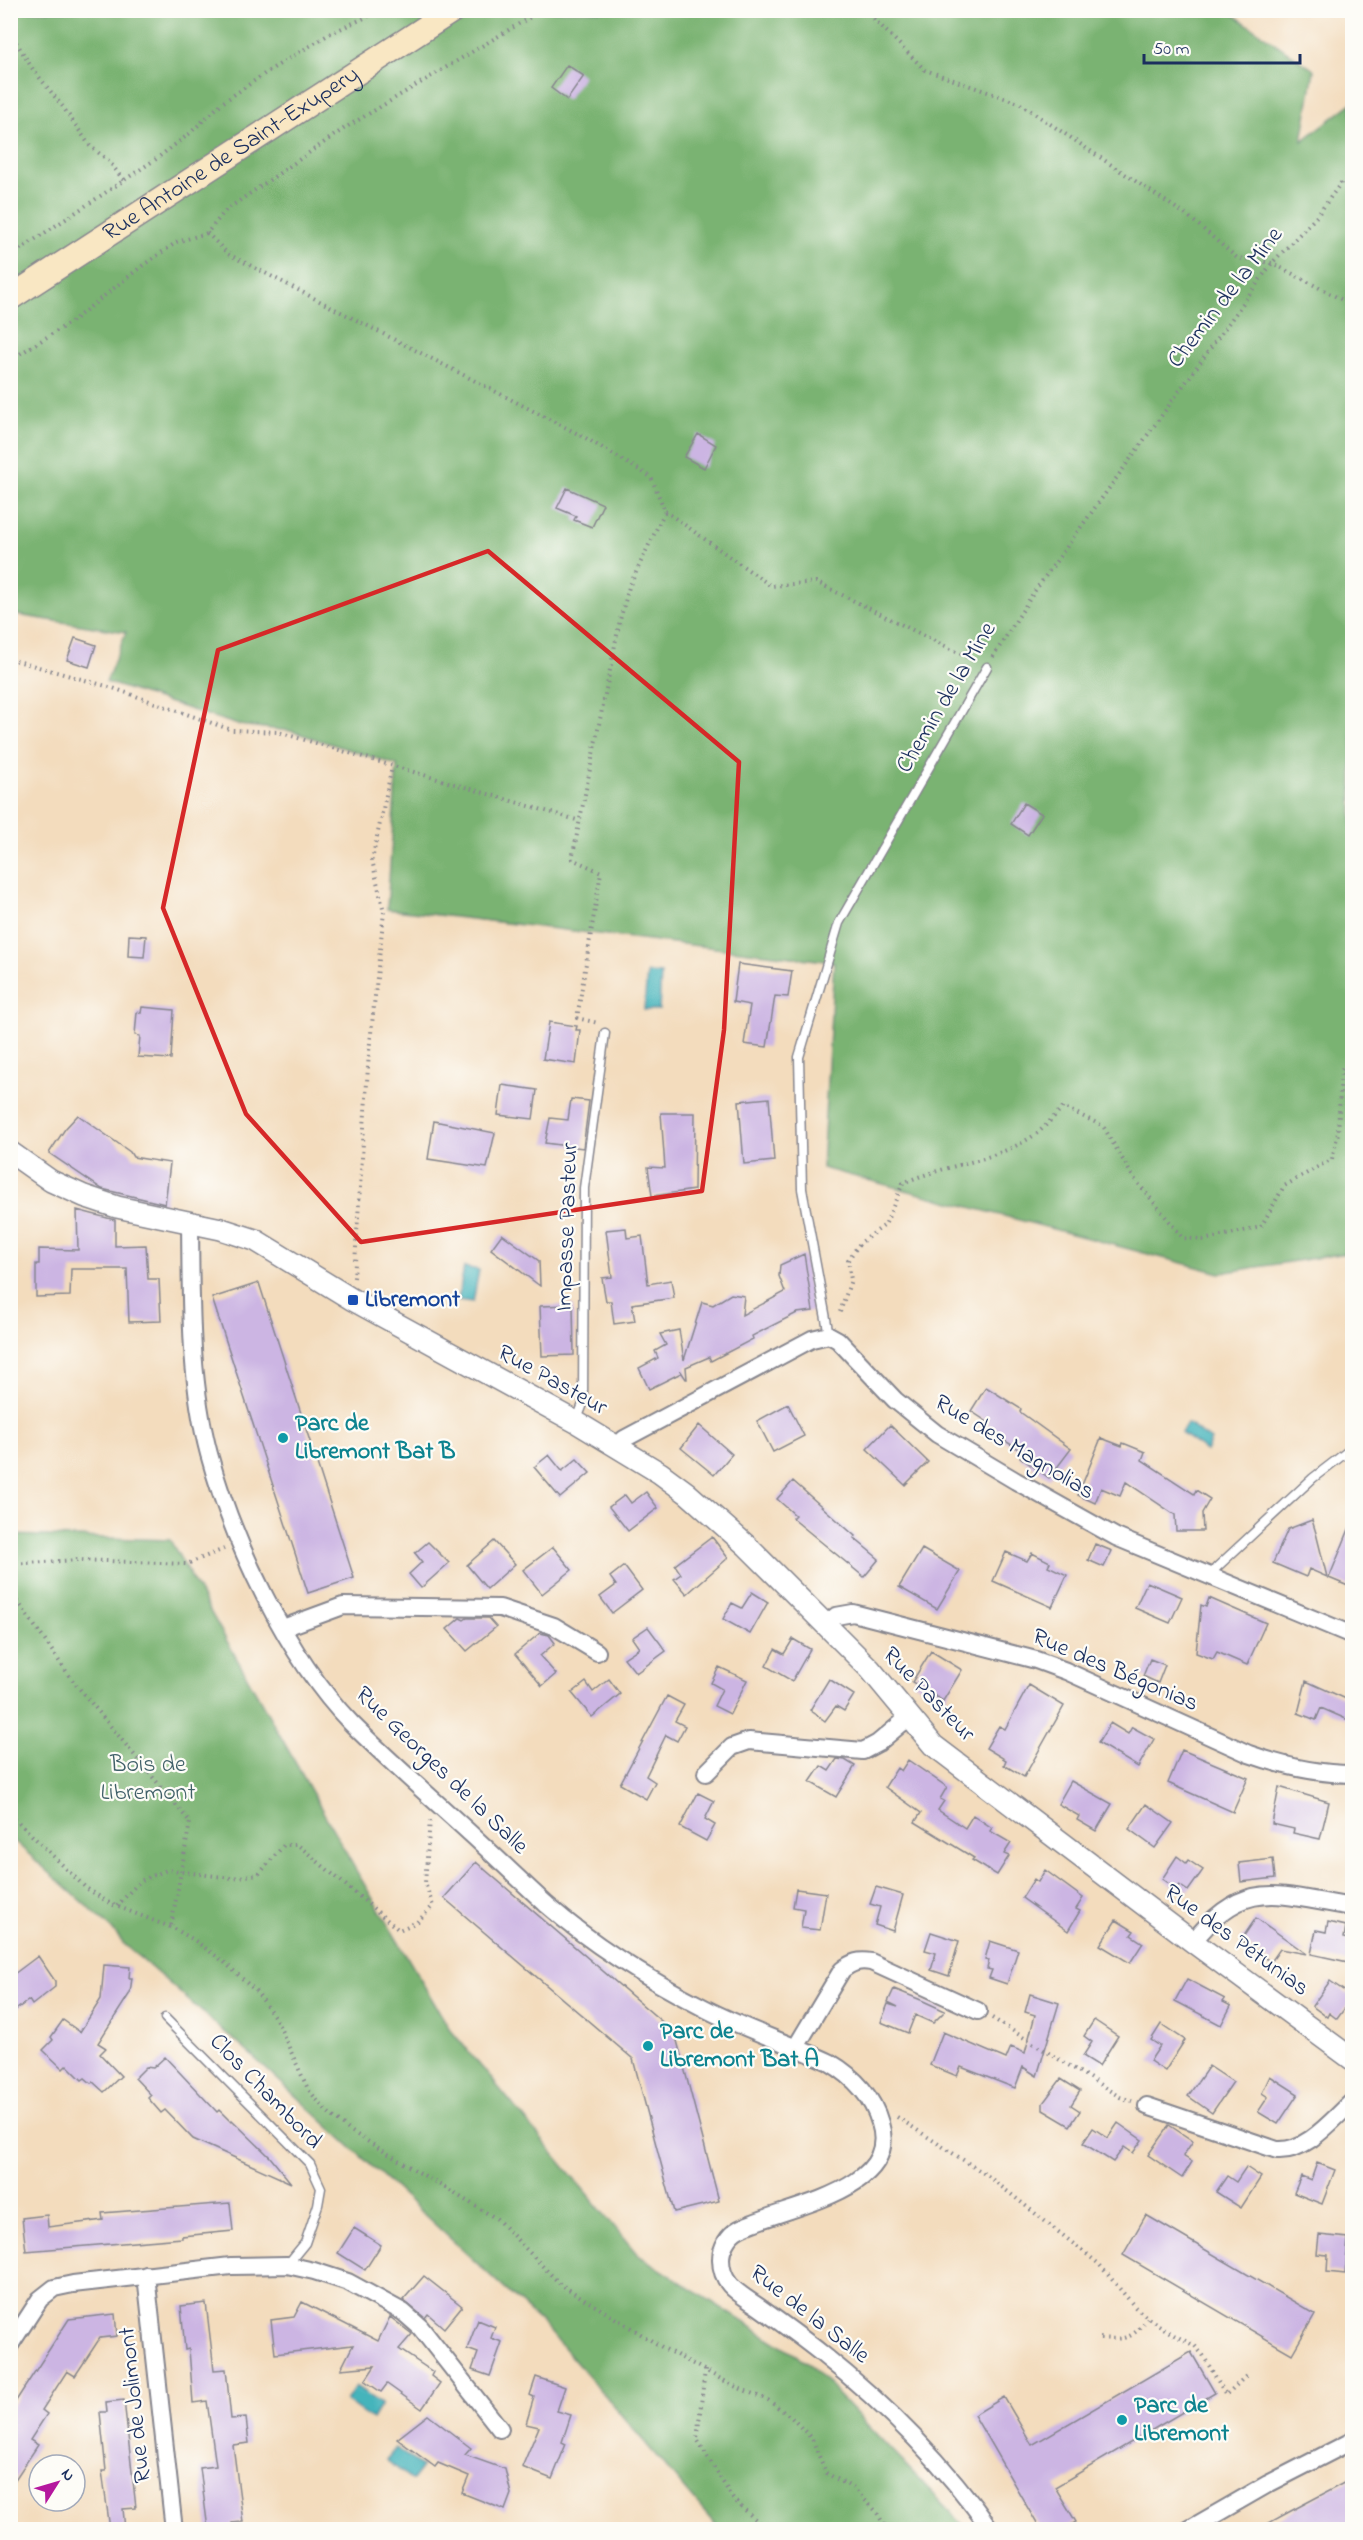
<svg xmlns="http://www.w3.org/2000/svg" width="1363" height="2540" font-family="'Indie Flower',sans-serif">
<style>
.forest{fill:#7ab372;stroke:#4a7168;stroke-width:1.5}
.water{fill:#45b4bb;stroke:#30728c;stroke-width:1.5}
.building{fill:#ccb5e3}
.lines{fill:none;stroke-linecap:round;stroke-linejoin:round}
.service-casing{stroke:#87868e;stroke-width:11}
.minor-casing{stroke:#87868e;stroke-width:20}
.tertiary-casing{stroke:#87868e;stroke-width:24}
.secondary-casing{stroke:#87868e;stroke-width:27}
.path{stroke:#87868e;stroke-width:4;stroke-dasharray:1.5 4.5;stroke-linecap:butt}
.service{stroke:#fff;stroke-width:8}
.minor{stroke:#fff;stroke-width:16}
.tertiary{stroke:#fff;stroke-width:21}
.secondary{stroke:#f9e7c3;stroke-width:24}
.marked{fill:none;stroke:#d62828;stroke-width:4.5;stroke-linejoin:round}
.transit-dot{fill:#1a4fb4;stroke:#fdfcf7;stroke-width:2}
.culture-dot{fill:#0f9aa8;stroke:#fdfcf7;stroke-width:2}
.labels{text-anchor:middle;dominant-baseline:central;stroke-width:4.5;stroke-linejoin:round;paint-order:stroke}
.street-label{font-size:24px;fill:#1b2f5e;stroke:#fdfcf7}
.transit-label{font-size:24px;font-weight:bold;fill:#164399;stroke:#fdfcf7;text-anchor:start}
.culture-label{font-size:24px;font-weight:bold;fill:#0d838f;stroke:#fdfcf7;text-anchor:start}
.park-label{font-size:24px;fill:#406069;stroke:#fdfcf7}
</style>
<rect width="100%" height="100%" fill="#fdfcf7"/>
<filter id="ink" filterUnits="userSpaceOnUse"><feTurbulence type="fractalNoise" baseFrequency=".0167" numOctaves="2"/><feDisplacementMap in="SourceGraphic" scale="12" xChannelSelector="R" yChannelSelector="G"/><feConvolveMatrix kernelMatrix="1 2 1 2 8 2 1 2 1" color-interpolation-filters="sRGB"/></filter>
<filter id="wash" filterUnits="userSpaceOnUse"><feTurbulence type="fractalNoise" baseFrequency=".008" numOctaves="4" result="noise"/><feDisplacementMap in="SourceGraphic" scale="24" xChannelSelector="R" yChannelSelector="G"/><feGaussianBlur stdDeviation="1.35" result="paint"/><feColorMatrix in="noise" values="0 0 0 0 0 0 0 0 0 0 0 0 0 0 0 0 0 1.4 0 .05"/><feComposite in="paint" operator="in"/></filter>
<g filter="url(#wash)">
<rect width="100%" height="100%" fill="#f3dcbd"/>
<path class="forest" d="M10,11h1218l86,59 -12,71 50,-38v1149l-132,21 -398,-105 12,-206 -447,-53 10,-144 -106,-34 -53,-6 -132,-43 20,-50 -115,-18z
M11,1535l159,5 183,325 96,163 189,227 169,107 160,167h-248l-175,-204 -294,-271 -127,-111 -11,-14 -101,-91z"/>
<path class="water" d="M647,973l14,1 -2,36h-15z
M464,1267l15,3 -6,32 -15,-2z
M1187,1423l24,17 -5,11 -25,-18z
M355,2387l26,17 -9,15 -26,-18z
M396,2448l26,19 -10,13 -26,-20z"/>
<g id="blocks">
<path class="building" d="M567,65l17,11 -17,24 -16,-12z
M698,434l18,11 -12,23 -20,-11z
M567,488l36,16 -11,23 -18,-7 2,-4 -19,-8z
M75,638l21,7 -7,22 -22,-7z
M1024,803l18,11 -14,21 -17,-11z
M129,935l17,1 -2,21 -16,-1z
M738,964l54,7 -4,26 -13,-1 -8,51 -23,-3 6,-39 -17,-3z
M142,1007l32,3 -3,49 -33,-2 2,-21 -5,-1 2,-23 4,1z
M549,1022l28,4 -1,4h4l-4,34 -33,-5z
M502,1085l35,5 -4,29 -35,-4z
M769,1098l5,63 -30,3 -5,-63z
M571,1099l18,2 -6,47 -38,-5 5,-25 18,2z
M661,1113h34l-1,77 -42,6 -4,-29 17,1z
M78,1115l52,37 3,5 37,6 -5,41 -63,-15 -53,-36 16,-24z
M434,1121l61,12 -8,35 -59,-9z
M77,1210l38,10v26l31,-1 2,34h11l2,42 -32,1 -2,-53h-56l-1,27 -34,1v-33h3v-15l39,1z
M626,1228l1,10 15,-2 6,48 23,-4 3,18 -42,6 3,17 -21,3 -3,-23h-5l-4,-23 10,-1 -6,-47z
M502,1234l37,27 1,25 -49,-37z
M804,1254l9,57 -16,2 -45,23 1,3 -42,22 -2,-4 -23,10 1,12h-1l-6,-9 1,3 -32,16 -10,-21 19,-10 -3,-7 11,-6 -6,-11 19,-4 5,30 18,-58 11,3 18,-11 13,2 -2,19 43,-23 -6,-16 1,-11z
M259,1283l95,295 -46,15 -96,-295z
M573,1305l1,50 -32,1 -2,-50z
M986,1387l35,22 -1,3 51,37 -22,29 -29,-21 3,-5 -37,-23 3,-6 -18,-12z
M788,1404l16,32 -31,16 -16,-31z
M699,1425l33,29 -18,21 -33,-27z
M890,1425l38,37 -23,23 -38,-36z
M1101,1438l21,8 1,-3 22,9 -3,8 52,34 2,-4 14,9 -8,14 1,18h-27l-1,-16 -49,-33 -6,14 -19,-8 -6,15 -17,-8z
M549,1455l13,16 15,-12 13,14 -30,25 -26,-31z
M793,1481l62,55 -1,2 25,21 -15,18 -72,-59 3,-3 -18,-16z
M646,1492l12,16 -30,23 -19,-24 16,-12 6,8z
M1312,1520l4,13 11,44 -18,-8 -3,8 -33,-14 15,-34z
M1352,1522h1v66l-24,-10z
M712,1537l16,21 -41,36 -13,-15 7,-5 -6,-9z
M494,1541l21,23 -28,25 -20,-24z
M428,1542l21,21 -28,25 -12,-14 13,-12 -7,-9z
M1095,1544l17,7 -8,16 -16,-7z
M553,1547l19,23 -30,24 -19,-24z
M922,1549l38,22 -23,38 -38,-22z
M1006,1552l21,9 5,-8 18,9 -2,4 19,9 -15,32 -59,-26z
M624,1566l18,24 -30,23 -12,-16 16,-12 -6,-8z
M1147,1582l35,15 -12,26 -35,-15z
M752,1592l16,10 -18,32 -27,-15 9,-16 10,5z
M1209,1598l57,25 -19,42 -30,-13 -4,7 -17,-6 5,-48 5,2z
M460,1618l4,2 3,-2h21l8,9 -29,24 -20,-22z
M648,1627l18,24 -30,22 -12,-15 15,-10 -7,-10z
M540,1633l9,2 6,8 -15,13 16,18 -14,12 -27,-32z
M793,1639l17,10 -18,32 -26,-15 9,-17 9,5z
M931,1651l31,19 -19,31 -31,-19z
M1150,1659l15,6 -7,18 -15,-7z
M719,1667l28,13 -17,34 -16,-8 8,-17 -11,-6z
M609,1679l11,15 -28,23 -20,-24 14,-11 7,10z
M829,1679l25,16 -10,16 -8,-5 -11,15 -15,-11z
M1306,1681l47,21v20l-32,-14 -5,12 -18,-7z
M1029,1685l35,21 -40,71 -20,-12 2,-5 -20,-12 13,-22 6,3z
M667,1696l17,9 -9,16 10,5 -8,15 -11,-6 -20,41 9,6 -9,17 -26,-15z
M1110,1723l18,11 4,-7 22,12 -16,28 -40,-24z
M1182,1750l66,28 -15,34 -65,-29z
M837,1759l8,1 10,6 -19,31 -26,-15 11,-16 8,5z
M908,1760l39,27 -7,12 4,2 -6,9 27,18 8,-13 19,13 -2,3 21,12 -7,11 5,2 -12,19 -25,-15 2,-2 -59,-36 6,-9 -36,-26 12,-19 4,3z
M1071,1781l41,23 -16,27 -19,-11 2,-4 -21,-12z
M1279,1787l50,15 -9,37 -27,-6 1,-4 -22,-5z
M698,1793l16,8 -9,18 10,6 -9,16 -26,-14z
M1146,1804l27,19 -18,25 -26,-19z
M1177,1856l9,7 2,-3 15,10 -15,21 -9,-6 -3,4 -14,-10z
M1273,1859l2,19 -34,4 -2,-19z
M476,1862l199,171 44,168 -45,11 -41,-153 -189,-161z
M1045,1870l38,28 -7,11 4,2 -12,20 -46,-33 12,-19 4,3z
M876,1887l27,8 -10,36 -18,-6 5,-18 -10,-3z
M796,1889l30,4 -6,37 -19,-2 3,-19 -11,-2z
M1256,1918l51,36 -27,-5 -9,13 -30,-22z
M1116,1920l18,11 -3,4 12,8 -13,20 -30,-18z
M1328,1922l18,4 -2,12 9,2 -5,22 -37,-8 5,-24 10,2z
M931,1932l28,9 -10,35 -18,-6 5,-17 -11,-3z
M990,1941l28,9 -11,34 -18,-6 3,-8 -5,-1 2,-9 -4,-1z
M38,1956l17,25v6l-23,18 -3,-5 -19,14v-37z
M104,1965l26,2 -1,11h3l-2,15 -32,50 8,5 -6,6 21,22 -17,16 -11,-10 -2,1 -6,-5 -3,2 -15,-15 -4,4 -20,-19 10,-10 -2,-3 12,-17 17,12 21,-33z
M1187,1979l38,20 -2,3 8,4 -10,19 -46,-24z
M1330,1981l23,16 -16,22 -8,-6 -2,4 -15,-11z
M894,1989l27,11 24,11 -12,12 -18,-8 -7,18 -27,-11 7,-18 10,3 -10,-5z
M1030,1994l29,9 -22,73 -14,-9 -8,21 -54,-21 -4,9 -27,-11 13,-33 63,27 5,-12 14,6 10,-38 -10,-3z
M1094,2020l24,16 -19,30 -16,-10 9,-14 -8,-6z
M1161,2024l24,16 -20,31 -15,-10 10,-15 -9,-6z
M165,2057l52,55 2,-2 12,12 1,-2 38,37 21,26 -98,-44 -28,-29 -4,3 -13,-15 3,-3 -16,-17 11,-11 7,1z
M1209,2066l24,16 -21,31 -24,-17z
M1270,2076l28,18 -20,30 -20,-12 10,-15 -6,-4z
M1061,2079l19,12 -9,14 9,6 -10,15 -27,-16v-7z
M1118,2123l24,17 -9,13 -9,-6 -11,15 -30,-19 10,-15 15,10z
M1169,2125l24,16 -10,15 9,6 -10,16 -34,-23z
M1317,2163l18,7 -13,34 -28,-11 7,-17 10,4z
M1246,2167l15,10 -20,31 -25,-16 11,-16 9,6z
M230,2203l3,28 -51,5v2l-156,13 -4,-33 25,-3 1,12 55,-7 -1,-7z
M1146,2215l169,99 -23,40 -169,-99z
M354,2228l27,17 -16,25 -27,-17z
M1319,2235l29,3 -3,36 -18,-2 1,-17 -11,-1z
M424,2276l38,30 -18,22 -16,-14 -3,4 -22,-18z
M302,2302l76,39 12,-24 22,17 -13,15 34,23 -2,4 9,7 -18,26 -35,-25 -6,8 -16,-11 10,-15 -34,3 12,-24 -78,9 -4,-34 23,-3z
M206,2303l8,67 12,-1 5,50 15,-1 3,25 -16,2 10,77 -11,1 1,6h-25l-8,-61 16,-2 -9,-65 -14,2 -4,-54 -4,1 -4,-44z
M115,2314l2,22 -17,2 -25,38 -8,-5 -25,39 5,4 -17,26 8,5 -28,42v-77l59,-91z
M478,2320l17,7 -4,11 11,4 -12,34 -18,-6 6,-17 -11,-4z
M1191,2352l24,41 -160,94 21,35 -12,7h-24l-66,-114 30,-18 28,48z
M536,2377l29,10 -8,24 14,4 -9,27 4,2 -14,35 -30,-12 17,-40 -13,-3 8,-27 -4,-2z
M124,2400l12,108 -13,1 2,20h-15l-8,-58h4l-6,-59h7l-1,-10z
M428,2415l43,33 -6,7 40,14 6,25 -6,16 -43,-17 7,-17 -31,-13 -3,4 -38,-28z
M1353,2478v51h-95l31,-17z"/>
</g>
</g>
<g filter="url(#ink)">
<use href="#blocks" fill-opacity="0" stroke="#87868e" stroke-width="1.5"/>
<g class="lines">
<g class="service-casing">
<path id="service" d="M1351,169l1,-4
M829,1335l-27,-146 -3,-132 40,-134 148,-256
M576,1422l7,-18 1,-216 21,-155
M1212,1578l4,-10 97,-90 39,-30
M165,2018l145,146 11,24 -3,17 -13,38 -18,22"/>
</g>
<g class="minor-casing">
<path id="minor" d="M190,1222c1,77 -1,157 19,232 24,88 78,203 142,269 39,39 81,75 121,112 25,23 50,47 75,70 46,40 102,75 157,103 40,21 84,35 125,54 24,14 43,33 51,61 22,70 -100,84 -141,106 -11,6 -18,19 -18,30 0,9 3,19 9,26 8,9 19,15 29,22 21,15 42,30 62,46 64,51 123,110 170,177
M618,1448l6,-9 188,-100 17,-4 9,5 57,60 42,34 79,47 100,56 236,98
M825,1625l11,-9 17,-3 183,47 30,11 183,83c34,12 67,20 103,20
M283,1628l60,-22 157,2 54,18 43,26
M706,1773l26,-26 17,-6 114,10 15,-8 31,-26
M1193,1942c52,-67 87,-46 159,-35
M796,2047l46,-77c10,-8 17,-10 29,-8l107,49
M1147,2106l130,44c30,2 54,-29 75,-48
M146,2275l28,255
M10,2345l30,-46 14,-11 19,-4 158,-18 56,-1 27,6 34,11 55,30 17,15 80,102
M1188,2530l80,-46 84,-43"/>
</g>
<g class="tertiary-casing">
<path id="tertiary" d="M10,1152l41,29 33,15 33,11 104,22 34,11 98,60 223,122 84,51 27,20 60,53 123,123 63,76 260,197 159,117"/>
</g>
<g class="secondary-casing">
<g id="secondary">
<path id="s1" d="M10,298l443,-288"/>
</g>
</g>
<path class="path" d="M865,10l60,60 94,33 170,114 48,41 35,5 80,42
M10,32l22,36 31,39 27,39 19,15 15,20
M207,233l21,21 356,183 67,40 14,34 -36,76 -9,33 -48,239 29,13 -24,146 21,5
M10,256l146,-97 33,-25 33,-31 48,-33 61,-37 51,-23
M10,360l61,-38 71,-56 35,-24 30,-9 19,-23 119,-82 197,-118
M665,511l106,75 45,-4 159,79
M993,657l41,-65 238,-329 45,-47 26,-36
M10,659l103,29 119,42 46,2 302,89
M354,1278l15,-226 15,-140 -12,-52 20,-93
M840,1312l11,-32 -3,-20 12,-17 25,-18 18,-42c44,-19 91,-21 130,-47 11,-7 21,-20 30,-29l40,19 30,51 50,61 20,2 58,-13 23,-41 48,-27 6,-26 3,-63 11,-15
M10,1564l68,-4 109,4 37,-15
M10,1585l1,7 62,89 117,141 -19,105
M10,1814l76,74 25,16 64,25 19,11 29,21 34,31 19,27 32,70 18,22 23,19 31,19 117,70 63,65 105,65 69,37 34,14 23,17 21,22 14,34 27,15 23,23 11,19
M117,1906l23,-25 27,-11 65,8 27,-4 25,-29h14l101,85 18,-8 16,-16 -8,-23 5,-63
M992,2018l128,79 12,4
M897,2117l91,59 111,88 36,43 13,11 26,17 21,11 8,9 23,40 20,-19
M1100,2338c26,2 32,1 48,-20
M705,2370l-8,69 36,60 34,31"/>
<use href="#service" class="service"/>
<use href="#minor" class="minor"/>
<use href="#tertiary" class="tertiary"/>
<use href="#secondary" class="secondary"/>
</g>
</g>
<path class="marked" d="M488,551l251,211 -15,268 -22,161 -341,51 -115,-128 -83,-206 55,-258z"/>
<rect class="transit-dot" x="347" y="1294" width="12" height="12" rx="3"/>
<g class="culture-dot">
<circle cx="283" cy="1438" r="6"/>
<circle cx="648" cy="2046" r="6"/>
<circle cx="1122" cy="2420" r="6"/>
</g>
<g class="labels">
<g class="street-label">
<text stroke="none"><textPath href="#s1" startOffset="264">Rue Antoine de Saint-Exupery</textPath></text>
<text transform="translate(1226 298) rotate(-52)">Chemin de la Mine</text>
<text transform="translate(947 698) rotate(-59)">Chemin de la Mine</text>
<text transform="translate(568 1227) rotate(-88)">Impasse Pasteur</text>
<text transform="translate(552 1381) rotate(29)">Rue Pasteur</text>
<text transform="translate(1014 1448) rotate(31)">Rue des Magnolias</text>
<text transform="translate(1115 1671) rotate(23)">Rue des Bégonias</text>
<text transform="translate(928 1695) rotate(46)">Rue Pasteur</text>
<text transform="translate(441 1771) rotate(44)">Rue Georges de la Salle</text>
<text transform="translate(1236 1941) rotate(36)">Rue des Pétunias</text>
<text transform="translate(265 2092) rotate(46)">Clos Chambord</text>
<text transform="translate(809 2315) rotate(38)">Rue de la Salle</text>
<text transform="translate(136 2405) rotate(-96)">Rue de Jolimont</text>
</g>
<g class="transit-label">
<text x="365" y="1300">Libremont</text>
</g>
<g class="culture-label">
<text x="295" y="1424">Parc de<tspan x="295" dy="28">Libremont Bat B</tspan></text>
<text x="660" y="2032">Parc de<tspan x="660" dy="28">Libremont Bat A</tspan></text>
<text x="1134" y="2406">Parc de<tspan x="1134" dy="28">Libremont</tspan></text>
</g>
<g class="park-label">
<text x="148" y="1765">Bois de<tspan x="148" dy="28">Libremont</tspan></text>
</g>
</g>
<rect width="1363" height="2540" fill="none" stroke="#fdfcf7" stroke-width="36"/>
<g transform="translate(57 2483) rotate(53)"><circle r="28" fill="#fdfcf7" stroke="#a3aaba" stroke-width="1.5"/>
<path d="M0-4.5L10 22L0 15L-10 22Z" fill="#b5179e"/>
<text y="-9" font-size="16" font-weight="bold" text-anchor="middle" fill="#1b2f5e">N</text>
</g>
<path d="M1144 54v9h156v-9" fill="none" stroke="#1b2f5e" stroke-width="3"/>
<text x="1153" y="54" font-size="18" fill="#1b2f5e" stroke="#fdfcf7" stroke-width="4.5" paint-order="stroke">50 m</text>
</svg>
